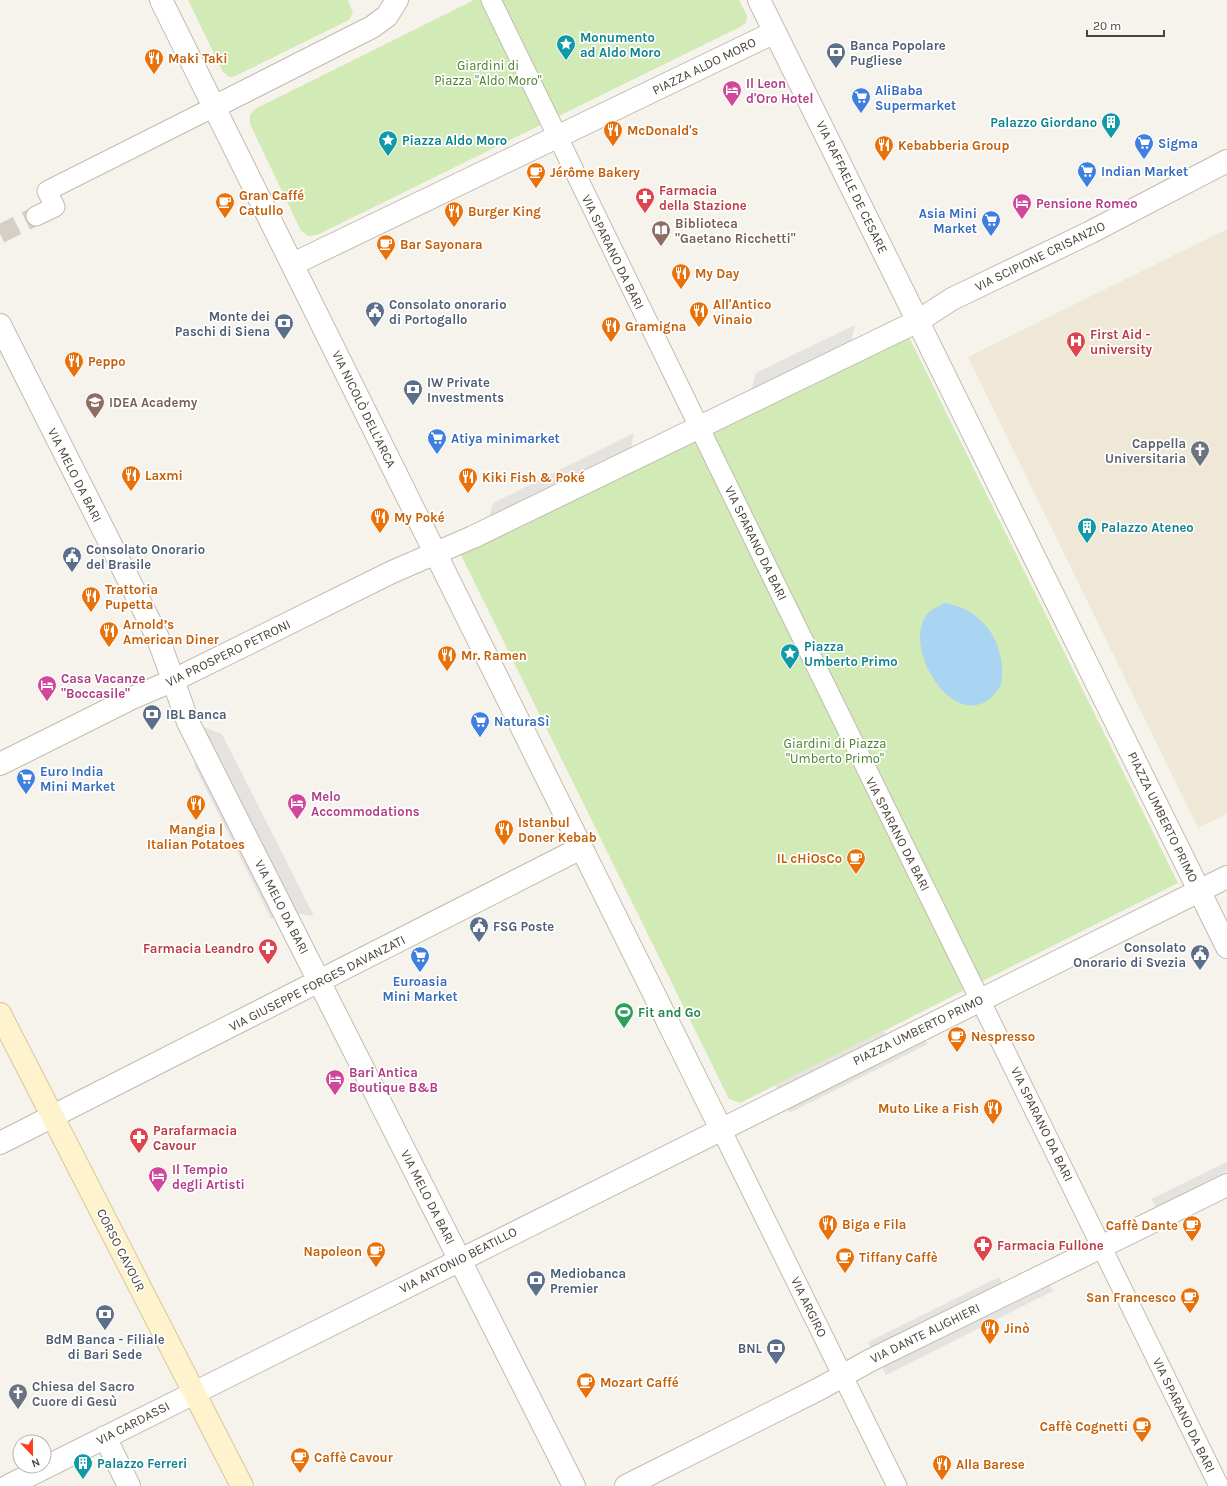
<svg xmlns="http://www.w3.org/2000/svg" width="1227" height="1486" font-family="Karla,sans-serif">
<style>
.education{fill:#efe8d6}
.green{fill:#d2eab5}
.parking{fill:#e5e3e0}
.water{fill:#a9d4f2}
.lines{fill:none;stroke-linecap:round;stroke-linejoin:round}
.pedestrian-tunnel{stroke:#d4d0c8;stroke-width:19;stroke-dasharray:19 10;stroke-linecap:butt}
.pedestrian-casing{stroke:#c2bbae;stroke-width:21}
.minor-casing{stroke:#c2bbae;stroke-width:24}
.tertiary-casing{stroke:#c2bbae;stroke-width:24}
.secondary-casing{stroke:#d6c79b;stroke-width:24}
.pedestrian{stroke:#fff;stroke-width:19}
.minor{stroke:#fff;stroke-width:22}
.tertiary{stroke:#fff;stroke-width:22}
.secondary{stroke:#fff3cd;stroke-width:22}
.labels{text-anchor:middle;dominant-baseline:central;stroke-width:3.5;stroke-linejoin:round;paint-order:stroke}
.culture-label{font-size:13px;font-weight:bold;fill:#0d838f;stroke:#fff;text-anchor:start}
.service-label{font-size:13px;font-weight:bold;fill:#4e5e75;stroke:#fff;text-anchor:start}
.food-label{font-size:13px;font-weight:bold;fill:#c56008;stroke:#fff;text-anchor:start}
.park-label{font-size:13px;fill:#4a7f2a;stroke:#fff}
.street-label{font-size:13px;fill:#4b4439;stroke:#fff}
.hotel-label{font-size:13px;font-weight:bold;fill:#b23c85;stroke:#fff;text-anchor:start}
.shop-label{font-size:13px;font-weight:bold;fill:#366cbe;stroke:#fff;text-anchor:start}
.health-label{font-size:13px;font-weight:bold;fill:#be3a42;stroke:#fff;text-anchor:start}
.education-label{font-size:13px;font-weight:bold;fill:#785e54;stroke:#fff;text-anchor:start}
.worship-label{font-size:13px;font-weight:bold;fill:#5b616d;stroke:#fff;text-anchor:end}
.leisure-label{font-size:13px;font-weight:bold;fill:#27864d;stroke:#fff;text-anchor:start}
</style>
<rect width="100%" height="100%" fill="#f6f3ec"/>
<path class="education" d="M1227,229v585l-29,14 -230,-471z"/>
<path class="green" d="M188,0h160l5,13 -4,7 -116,57h-4l-6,-5z
M474,0h265l8,16 -1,7 -6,4 -423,208 -9,1 -7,-5 -51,-107v-9l5,-6z
M908,335l270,548 -438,220 -11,-4 -270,-548z"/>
<path class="parking" d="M855,325l-5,22 -100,48 6,-22z
M634,433l-4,21 -143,70 6,-21z
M198,725l24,9 92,182 -21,-3z
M201,762l77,153 -7,4 -77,-154z
M884,1031l3,7 -108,55 -4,-8z
M924,1036l4,8 -139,69 -3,-7z
M1227,1162v9l-71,36 -5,-8z
M999,1277l4,8 -132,64 -3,-7z
M1049,1283l4,8 -167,84 -4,-7z"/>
<path class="water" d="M945,603c33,6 53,29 57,62 0,8 1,20 -5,26 -36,47 -92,-33 -73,-72 4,-9 13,-12 21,-16z"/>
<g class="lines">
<path class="pedestrian-tunnel" d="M0,234l36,-18"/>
<g class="pedestrian-casing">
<path id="pedestrian" d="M491,0c241,496 484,992 728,1486
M36,216l19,-9 -8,-16 167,-84
M721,1129l176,357"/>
</g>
<g class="minor-casing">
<path id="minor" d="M161,0l560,1129
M759,0l468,947
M214,107l158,-80 15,-11 10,-16
M293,264l482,-232
M0,325l158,313 30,84 386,764
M0,764l132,-66 40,-17 220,-109 81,-35 445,-216 34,-22 139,-67 136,-71
M0,1143l581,-295
M105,1437l24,49
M8,1486l1219,-609"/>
</g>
<g class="tertiary-casing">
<path id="tertiary" d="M626,1486l195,-98 48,-27 358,-176"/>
</g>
<g class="secondary-casing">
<path id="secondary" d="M0,1014l242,472"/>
</g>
<use href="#pedestrian" class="pedestrian"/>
<use href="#minor" class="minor"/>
<use href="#tertiary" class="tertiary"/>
<use href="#secondary" class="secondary"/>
</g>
<defs>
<g id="sight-pin" transform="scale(1)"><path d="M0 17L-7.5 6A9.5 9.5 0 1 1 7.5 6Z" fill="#0f9aa8" stroke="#fff"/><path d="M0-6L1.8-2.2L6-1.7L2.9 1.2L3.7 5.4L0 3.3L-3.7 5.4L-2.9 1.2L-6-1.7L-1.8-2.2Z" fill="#fff"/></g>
<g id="bank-pin" transform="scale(1)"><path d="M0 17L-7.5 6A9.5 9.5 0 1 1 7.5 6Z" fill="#5c6f8a" stroke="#fff"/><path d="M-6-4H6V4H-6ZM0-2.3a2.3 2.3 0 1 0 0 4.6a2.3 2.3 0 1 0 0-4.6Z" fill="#fff"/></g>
<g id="restaurant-pin" transform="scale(1)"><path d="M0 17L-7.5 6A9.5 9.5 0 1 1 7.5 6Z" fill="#e8710a" stroke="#fff"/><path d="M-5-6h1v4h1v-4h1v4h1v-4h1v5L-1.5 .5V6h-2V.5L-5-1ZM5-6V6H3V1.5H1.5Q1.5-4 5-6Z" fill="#fff"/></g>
<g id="hotel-pin" transform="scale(1)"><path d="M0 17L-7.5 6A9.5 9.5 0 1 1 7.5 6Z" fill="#d1479c" stroke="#fff"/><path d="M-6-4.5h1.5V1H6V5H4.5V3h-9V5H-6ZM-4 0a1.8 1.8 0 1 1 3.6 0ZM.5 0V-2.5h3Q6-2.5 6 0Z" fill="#fff"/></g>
<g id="supermarket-pin" transform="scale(1)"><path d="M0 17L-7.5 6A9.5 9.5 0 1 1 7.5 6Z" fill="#3f7fe0" stroke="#fff"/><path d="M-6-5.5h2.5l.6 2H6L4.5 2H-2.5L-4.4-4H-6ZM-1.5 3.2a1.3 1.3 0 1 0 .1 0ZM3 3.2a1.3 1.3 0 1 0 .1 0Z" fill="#fff"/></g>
<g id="building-pin" transform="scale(1)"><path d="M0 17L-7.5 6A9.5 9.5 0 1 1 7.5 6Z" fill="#0f9aa8" stroke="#fff"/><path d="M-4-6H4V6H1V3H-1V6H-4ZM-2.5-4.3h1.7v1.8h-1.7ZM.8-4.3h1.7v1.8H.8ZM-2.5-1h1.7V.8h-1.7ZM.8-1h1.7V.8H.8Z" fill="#fff"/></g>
<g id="cafe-pin" transform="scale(1)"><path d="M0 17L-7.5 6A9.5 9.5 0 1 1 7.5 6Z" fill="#e8710a" stroke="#fff"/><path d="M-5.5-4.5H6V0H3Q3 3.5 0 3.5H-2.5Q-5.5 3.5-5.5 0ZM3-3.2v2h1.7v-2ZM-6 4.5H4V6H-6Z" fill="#fff"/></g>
<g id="pharmacy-pin" transform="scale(1)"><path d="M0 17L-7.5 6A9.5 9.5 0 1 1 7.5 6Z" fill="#e0444e" stroke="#fff"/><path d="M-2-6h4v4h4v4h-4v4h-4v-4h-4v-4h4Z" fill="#fff"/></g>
<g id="library-pin" transform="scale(1)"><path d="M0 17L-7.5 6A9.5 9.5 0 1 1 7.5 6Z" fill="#8d6e63" stroke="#fff"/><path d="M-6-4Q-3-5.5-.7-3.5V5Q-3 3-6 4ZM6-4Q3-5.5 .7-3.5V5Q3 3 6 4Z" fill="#fff"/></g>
<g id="civic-pin" transform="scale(1)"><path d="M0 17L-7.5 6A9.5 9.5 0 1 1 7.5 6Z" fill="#5c6f8a" stroke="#fff"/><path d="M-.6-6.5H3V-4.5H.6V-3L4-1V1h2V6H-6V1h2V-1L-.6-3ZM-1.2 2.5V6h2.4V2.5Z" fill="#fff"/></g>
<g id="hospital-pin" transform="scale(1)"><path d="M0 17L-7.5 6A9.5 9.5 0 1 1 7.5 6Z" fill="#e0444e" stroke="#fff"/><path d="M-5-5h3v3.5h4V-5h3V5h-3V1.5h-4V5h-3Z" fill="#fff"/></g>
<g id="university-pin" transform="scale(1)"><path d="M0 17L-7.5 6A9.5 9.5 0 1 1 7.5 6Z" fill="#8d6e63" stroke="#fff"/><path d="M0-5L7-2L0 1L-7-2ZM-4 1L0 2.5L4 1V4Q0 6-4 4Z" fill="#fff"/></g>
<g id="church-pin" transform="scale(1)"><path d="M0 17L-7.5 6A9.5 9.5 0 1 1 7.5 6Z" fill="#6b7280" stroke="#fff"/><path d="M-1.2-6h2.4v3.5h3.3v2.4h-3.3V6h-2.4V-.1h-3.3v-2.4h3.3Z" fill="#fff"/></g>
<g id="stadium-pin" transform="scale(1)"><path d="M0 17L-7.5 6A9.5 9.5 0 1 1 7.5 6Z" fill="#2e9e5b" stroke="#fff"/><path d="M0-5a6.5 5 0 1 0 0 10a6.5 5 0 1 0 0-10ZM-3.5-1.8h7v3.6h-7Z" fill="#fff"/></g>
</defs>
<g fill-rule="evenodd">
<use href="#sight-pin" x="566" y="44"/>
<use href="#bank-pin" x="836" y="52"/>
<use href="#restaurant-pin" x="154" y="58"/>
<use href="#hotel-pin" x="732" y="90"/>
<use href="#supermarket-pin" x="861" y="97"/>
<use href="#building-pin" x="1111" y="122"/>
<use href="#restaurant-pin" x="613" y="130"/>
<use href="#sight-pin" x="388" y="140"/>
<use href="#supermarket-pin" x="1144" y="143"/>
<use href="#restaurant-pin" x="884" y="145"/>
<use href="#supermarket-pin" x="1087" y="171"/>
<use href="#cafe-pin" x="536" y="172"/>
<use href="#pharmacy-pin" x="645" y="197"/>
<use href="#cafe-pin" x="225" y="202"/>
<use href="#hotel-pin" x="1022" y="203"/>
<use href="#restaurant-pin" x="454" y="211"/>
<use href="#supermarket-pin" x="991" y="220"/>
<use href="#library-pin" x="661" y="230"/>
<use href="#cafe-pin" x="386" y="244"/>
<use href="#restaurant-pin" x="681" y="273"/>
<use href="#civic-pin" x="375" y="311"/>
<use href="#restaurant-pin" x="699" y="311"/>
<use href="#bank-pin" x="284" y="323"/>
<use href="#restaurant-pin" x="611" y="326"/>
<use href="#hospital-pin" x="1076" y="341"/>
<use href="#restaurant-pin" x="74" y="361"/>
<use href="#bank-pin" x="413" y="389"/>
<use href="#university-pin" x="95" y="402"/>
<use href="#supermarket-pin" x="437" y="438"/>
<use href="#church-pin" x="1200" y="450"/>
<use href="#restaurant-pin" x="131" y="475"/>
<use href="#restaurant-pin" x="468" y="477"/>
<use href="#restaurant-pin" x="380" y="517"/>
<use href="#building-pin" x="1087" y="527"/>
<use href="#civic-pin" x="72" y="556"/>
<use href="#restaurant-pin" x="91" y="596"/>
<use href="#restaurant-pin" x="109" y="631"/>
<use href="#sight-pin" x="790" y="653"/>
<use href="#restaurant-pin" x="447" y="655"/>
<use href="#hotel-pin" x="47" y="685"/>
<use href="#bank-pin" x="152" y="714"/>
<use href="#supermarket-pin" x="480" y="721"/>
<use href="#supermarket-pin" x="26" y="778"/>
<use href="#hotel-pin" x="297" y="803"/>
<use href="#restaurant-pin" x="196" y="804"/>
<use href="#restaurant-pin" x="504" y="829"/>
<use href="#cafe-pin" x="856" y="858"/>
<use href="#civic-pin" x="479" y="926"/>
<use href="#pharmacy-pin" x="268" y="948"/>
<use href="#civic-pin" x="1200" y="954"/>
<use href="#supermarket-pin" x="420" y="956"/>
<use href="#stadium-pin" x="624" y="1012"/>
<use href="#cafe-pin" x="957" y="1036"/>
<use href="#hotel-pin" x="335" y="1079"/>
<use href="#restaurant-pin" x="993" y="1108"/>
<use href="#pharmacy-pin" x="139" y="1137"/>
<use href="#hotel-pin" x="158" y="1176"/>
<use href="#restaurant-pin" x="828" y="1224"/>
<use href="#cafe-pin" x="1192" y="1225"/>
<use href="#pharmacy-pin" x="983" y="1245"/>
<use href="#cafe-pin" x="376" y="1251"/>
<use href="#cafe-pin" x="845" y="1257"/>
<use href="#bank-pin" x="536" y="1280"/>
<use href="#cafe-pin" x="1190" y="1297"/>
<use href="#bank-pin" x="105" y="1314"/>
<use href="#restaurant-pin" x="990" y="1328"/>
<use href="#bank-pin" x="776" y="1348"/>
<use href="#cafe-pin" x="586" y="1382"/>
<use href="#church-pin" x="18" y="1393"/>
<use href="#cafe-pin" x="1142" y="1426"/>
<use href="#cafe-pin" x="300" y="1457"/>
<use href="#building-pin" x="83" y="1463"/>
<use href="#restaurant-pin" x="942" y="1464"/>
</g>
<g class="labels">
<g class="culture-label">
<text x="580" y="37">Monumento<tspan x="580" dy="15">ad Aldo Moro</tspan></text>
<text x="1097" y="122" text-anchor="end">Palazzo Giordano</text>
<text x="402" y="140">Piazza Aldo Moro</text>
<text x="1101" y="527">Palazzo Ateneo</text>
<text x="804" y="646">Piazza<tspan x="804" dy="15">Umberto Primo</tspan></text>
<text x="97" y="1463">Palazzo Ferreri</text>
</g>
<g class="service-label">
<text x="850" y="45">Banca Popolare<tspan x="850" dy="15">Pugliese</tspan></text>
<text x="389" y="304">Consolato onorario<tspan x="389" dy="15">di Portogallo</tspan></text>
<text x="270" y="316" text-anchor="end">Monte dei<tspan x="270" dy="15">Paschi di Siena</tspan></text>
<text x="427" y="382">IW Private<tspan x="427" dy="15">Investments</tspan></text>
<text x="86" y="549">Consolato Onorario<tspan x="86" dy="15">del Brasile</tspan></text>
<text x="166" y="714">IBL Banca</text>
<text x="493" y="926">FSG Poste</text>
<text x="1186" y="947" text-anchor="end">Consolato<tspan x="1186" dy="15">Onorario di Svezia</tspan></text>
<text x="550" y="1273">Mediobanca<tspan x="550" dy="15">Premier</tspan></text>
<text x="105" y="1339" text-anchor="middle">BdM Banca - Filiale<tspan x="105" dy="15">di Bari Sede</tspan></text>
<text x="762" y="1348" text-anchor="end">BNL</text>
</g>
<g class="food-label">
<text x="168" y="58">Maki Taki</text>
<text x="627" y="130">McDonald's</text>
<text x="898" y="145">Kebabberia Group</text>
<text x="550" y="172">Jérôme Bakery</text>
<text x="239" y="195">Gran Caffé<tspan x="239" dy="15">Catullo</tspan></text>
<text x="468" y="211">Burger King</text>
<text x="400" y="244">Bar Sayonara</text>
<text x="695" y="273">My Day</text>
<text x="713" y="304">All'Antico<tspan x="713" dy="15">Vinaio</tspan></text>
<text x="625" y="326">Gramigna</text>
<text x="88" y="361">Peppo</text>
<text x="145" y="475">Laxmi</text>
<text x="482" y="477">Kiki Fish &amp; Poké</text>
<text x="394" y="517">My Poké</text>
<text x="105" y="589">Trattoria<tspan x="105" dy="15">Pupetta</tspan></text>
<text x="123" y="624">Arnold’s<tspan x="123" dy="15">American Diner</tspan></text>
<text x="461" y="655">Mr. Ramen</text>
<text x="518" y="822">Istanbul<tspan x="518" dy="15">Doner Kebab</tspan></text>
<text x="196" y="829" text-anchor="middle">Mangia |<tspan x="196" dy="15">Italian Potatoes</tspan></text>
<text x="842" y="858" text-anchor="end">IL cHiOsCo</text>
<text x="971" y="1036">Nespresso</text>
<text x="979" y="1108" text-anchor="end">Muto Like a Fish</text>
<text x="842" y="1224">Biga e Fila</text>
<text x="1178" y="1225" text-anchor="end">Caffè Dante</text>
<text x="362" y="1251" text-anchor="end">Napoleon</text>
<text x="859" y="1257">Tiffany Caffè</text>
<text x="1176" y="1297" text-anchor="end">San Francesco</text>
<text x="1004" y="1328">Jinò</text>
<text x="600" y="1382">Mozart Caffé</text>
<text x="1128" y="1426" text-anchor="end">Caffè Cognetti</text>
<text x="314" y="1457">Caffè Cavour</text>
<text x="956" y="1464">Alla Barese</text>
</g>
<g class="park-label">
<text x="488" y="65">Giardini di<tspan x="488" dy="15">Piazza "Aldo Moro"</tspan></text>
<text x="835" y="743">Giardini di Piazza<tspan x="835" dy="15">"Umberto Primo"</tspan></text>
</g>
<g class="street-label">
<text transform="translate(704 66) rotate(-26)">PIAZZA ALDO MORO</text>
<text transform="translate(852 187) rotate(64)">VIA RAFFAELE DE CESARE</text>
<text transform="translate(613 252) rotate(64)">VIA SPARANO DA BARI</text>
<text transform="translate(1040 256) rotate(-26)">VIA SCIPIONE CRISANZIO</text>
<text transform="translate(364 409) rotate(64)">VIA NICOLÒ DELL'ARCA</text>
<text transform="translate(75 475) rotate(63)">VIA MELO DA BARI</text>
<text transform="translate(756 543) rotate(64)">VIA SPARANO DA BARI</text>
<text transform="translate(228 653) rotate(-26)">VIA PROSPERO PETRONI</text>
<text transform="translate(1163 817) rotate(64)">PIAZZA UMBERTO PRIMO</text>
<text transform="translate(898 834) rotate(63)">VIA SPARANO DA BARI</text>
<text transform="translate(282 907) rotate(63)">VIA MELO DA BARI</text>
<text transform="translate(317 983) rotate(-27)">VIA GIUSEPPE FORGES DAVANZATI</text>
<text transform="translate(918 1030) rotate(-26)">PIAZZA UMBERTO PRIMO</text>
<text transform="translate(1042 1124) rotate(64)">VIA SPARANO DA BARI</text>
<text transform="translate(428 1197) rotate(63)">VIA MELO DA BARI</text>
<text transform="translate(121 1250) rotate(63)">CORSO CAVOUR</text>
<text transform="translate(458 1260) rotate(-27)">VIA ANTONIO BEATILLO</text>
<text transform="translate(809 1307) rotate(64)">VIA ARGIRO</text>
<text transform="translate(925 1333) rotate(-26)">VIA DANTE ALIGHIERI</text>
<text transform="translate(1184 1415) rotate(64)">VIA SPARANO DA BARI</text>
<text transform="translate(133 1423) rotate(-27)">VIA CARDASSI</text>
</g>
<g class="hotel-label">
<text x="746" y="83">Il Leon<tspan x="746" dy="15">d'Oro Hotel</tspan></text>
<text x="1036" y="203">Pensione Romeo</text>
<text x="61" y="678">Casa Vacanze<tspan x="61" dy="15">"Boccasile"</tspan></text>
<text x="311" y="796">Melo<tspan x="311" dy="15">Accommodations</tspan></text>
<text x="349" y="1072">Bari Antica<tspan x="349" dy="15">Boutique B&amp;B</tspan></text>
<text x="172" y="1169">Il Tempio<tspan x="172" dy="15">degli Artisti</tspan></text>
</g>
<g class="shop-label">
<text x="875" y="90">AliBaba<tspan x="875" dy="15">Supermarket</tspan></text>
<text x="1158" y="143">Sigma</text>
<text x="1101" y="171">Indian Market</text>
<text x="977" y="213" text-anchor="end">Asia Mini<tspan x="977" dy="15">Market</tspan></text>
<text x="451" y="438">Atiya minimarket</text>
<text x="494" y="721">NaturaSì</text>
<text x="40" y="771">Euro India<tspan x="40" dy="15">Mini Market</tspan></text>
<text x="420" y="981" text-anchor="middle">Euroasia<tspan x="420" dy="15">Mini Market</tspan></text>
</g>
<g class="health-label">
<text x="659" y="190">Farmacia<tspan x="659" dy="15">della Stazione</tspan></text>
<text x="1090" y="334">First Aid -<tspan x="1090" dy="15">university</tspan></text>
<text x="254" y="948" text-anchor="end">Farmacia Leandro</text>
<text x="153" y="1130">Parafarmacia<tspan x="153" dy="15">Cavour</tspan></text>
<text x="997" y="1245">Farmacia Fullone</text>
</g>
<g class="education-label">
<text x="675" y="223">Biblioteca<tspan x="675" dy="15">"Gaetano Ricchetti"</tspan></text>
<text x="109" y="402">IDEA Academy</text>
</g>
<g class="worship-label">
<text x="1186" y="443">Cappella<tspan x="1186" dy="15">Universitaria</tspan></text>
<text x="32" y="1386" text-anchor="start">Chiesa del Sacro<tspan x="32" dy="15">Cuore di Gesù</tspan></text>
</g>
<g class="leisure-label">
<text x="638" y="1012">Fit and Go</text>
</g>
</g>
<g transform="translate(32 1454) rotate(158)"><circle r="19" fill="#ffffff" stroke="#b7b4b0"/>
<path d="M0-3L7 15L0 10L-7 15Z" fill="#fc3f1d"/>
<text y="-6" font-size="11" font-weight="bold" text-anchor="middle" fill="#4b4439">N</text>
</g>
<path d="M1087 30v6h77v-6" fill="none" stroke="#4b4439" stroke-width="2"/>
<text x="1093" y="30" font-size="12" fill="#4b4439" stroke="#ffffff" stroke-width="3" paint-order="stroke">20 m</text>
</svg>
